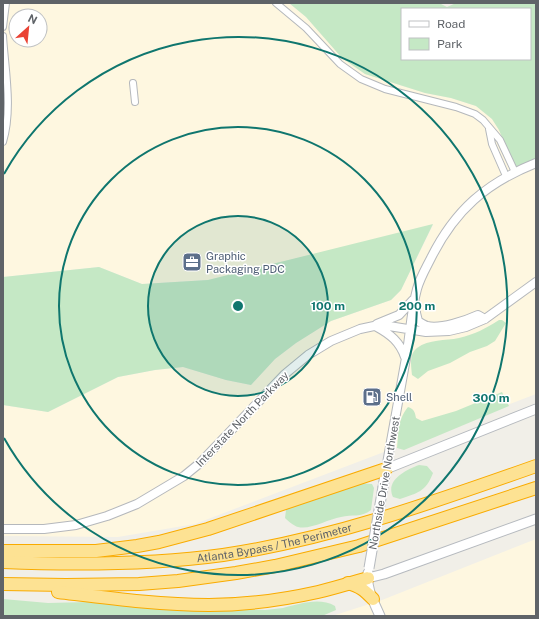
<svg xmlns="http://www.w3.org/2000/svg" width="539" height="619" font-family="'Public Sans',sans-serif">
<style>
.commercial{fill:#fef7e0;fill-rule:evenodd}
.green{fill:#c5e8c5;fill-rule:evenodd}
.lines{fill:none;stroke-linecap:round;stroke-linejoin:round}
.minor-casing{stroke:#b5b8bc;stroke-width:8}
.tertiary-casing{stroke:#b5b8bc;stroke-width:10}
.secondary-casing{stroke:#b6babf;stroke-width:11}
.motorway-casing{stroke:#f9ab00;stroke-width:14}
.minor{stroke:#fff;stroke-width:6}
.tertiary{stroke:#fff;stroke-width:8}
.secondary{stroke:#fff;stroke-width:9}
.motorway{stroke:#fde293;stroke-width:12}
.secondary-bridge-casing{stroke:#b6babf;stroke-width:11;stroke-linecap:butt}
.secondary-bridge{stroke:#fff;stroke-width:9}
.ring{fill:none;stroke:#0f766e;stroke-width:2}
.labels{text-anchor:middle;dominant-baseline:central;stroke-width:3;stroke-linejoin:round;paint-order:stroke}
.service-label{font-size:11px;fill:#4e5e75;stroke:#fff;text-anchor:start}
.street-label{font-size:11px;fill:#5f6368;stroke:#fff}
.centre{fill:#0f766e;stroke:#fff;stroke-width:2}
.ring-label{font-size:12px;text-anchor:middle;font-weight:bold;fill:#0f766e;stroke:#fff;stroke-width:3;stroke-linejoin:round;paint-order:stroke}
</style>
<rect width="100%" height="100%" fill="#f1efe8"/>
<path class="commercial" d="M3,3h286l17,14 36,41 23,16 60,19 26,5 25,8 16,13 7,11 37,33v231l-341,130 -77,13 -115,-1v-131l45,7 70,-35 37,-7 28,-3 43,13 25,5 24,-26 21,-16 35,-22 60,-21 10,-10 32,-65 -225,55 -66,4 -43,-17 -96,10zM16,16h24v24h-24z
M536,539v77h-204l50,-16z"/>
<path class="green" d="M289,3h150l8,4 9,-4h80v160l-21,6 -16,-39 -7,-11 -16,-13 -25,-8 -26,-5 -60,-19 -23,-16 -36,-41zM402,9h128v50h-128z
M433,224l-32,66 -10,10 -60,21 -35,22 -21,16 -24,26 -25,-5 -43,-13 -28,3 -37,7 -70,35 -45,-7v-128l96,-10 43,17 66,-4z
M499,320h3l4,3 -11,18 -8,5 -17,6 -20,11 -22,8 -10,8 -6,-4c-1,-9 -3,-21 5,-27 12,-9 28,-7 42,-10 16,-4 26,-9 40,-18z
M502,392l7,14 -105,44 -7,-2c2,-17 0,-27 11,-41 6,2 7,5 8,11l6,3 34,-10z
M419,465l8,1 6,7c-7,19 -16,20 -33,26l-7,-2c-8,-17 13,-27 26,-32z
M358,483l14,1 2,4 -3,22c-10,8 -19,4 -30,7 -13,2 -30,13 -43,10 -4,-1 -10,-6 -13,-9l1,-8 6,-5z
M3,599l45,4 40,-1 177,8c6,-1 12,-1 18,-2 17,-4 36,-11 52,-2l1,4 -14,6h-319z"/>
<g class="lines">
<g class="minor-casing">
<path id="minor" d="M276,3l30,25 34,36 21,15 24,10 71,18 19,7 8,6 17,20 15,32
M3,27l3,-24
M3,36c2,33 10,73 0,106
M133,83l2,19
M489,129l3,15 14,32"/>
</g>
<g class="tertiary-casing">
<path id="tertiary" d="M416,307v6l2,8c3,2 6,4 9,5 14,3 38,-5 51,-11l7,4
M377,324l22,-9 14,-15
M377,327c13,7 23,15 28,30
M386,469c7,-37 13,-74 20,-111 4,-23 5,-47 11,-69 3,-11 9,-21 14,-31 24,-48 55,-75 105,-95
M3,529h41l32,-4 31,-9 30,-12 47,-28 16,-13 85,-89 23,-19 23,-14 29,-12 14,-3h15l37,6 23,-1 17,-4 19,-8 51,-37"/>
</g>
<g class="secondary-casing">
<path id="secondary" d="M383,487l3,-18 150,-60
M368,573c-2,16 6,29 12,43
M368,578l16,-4 152,-55"/>
</g>
<g class="motorway-casing">
<g id="motorway">
<path d="M3,551h93l41,-5 22,-4 49,-13 178,-60"/>
<path id="s1" d="M3,562c74,3 147,3 220,-7 108,-16 211,-53 313,-89"/>
<path d="M348,583c13,4 16,7 25,16"/>
<path d="M3,584l63,1 73,-1 39,-3 58,-8 39,-7 84,-20 177,-58"/>
<path d="M58,592c50,6 101,13 151,13 36,0 73,-5 109,-13 17,-4 33,-9 50,-14"/>
</g>
</g>
<use href="#minor" class="minor"/>
<use href="#tertiary" class="tertiary"/>
<use href="#secondary" class="secondary"/>
<use href="#motorway" class="motorway"/>
<g class="secondary-bridge-casing">
<path id="secondary-bridge" d="M369,568l14,-81"/>
</g>
<use href="#secondary-bridge" class="secondary-bridge"/>
</g>
<circle cx="238" cy="306" r="90" fill="#0f766e" fill-opacity=".12"/>
<g class="ring">
<circle cx="238" cy="306" r="90"/>
<circle cx="238" cy="306" r="179"/>
<path d="M4 174A269 269 0 1 1 4 438"/>
</g>
<defs>
<g id="office-square" transform="scale(1)"><rect x="-9" y="-9" width="18" height="18" rx="4" fill="#5c6f8a" stroke="#fff"/><path d="M-6-3h4V-5.5h4V-3h4V5H-6ZM-1-4.5V-3h2v-1.5ZM-6 0V1H6V0Z" fill="#fff"/></g>
<g id="fuel-square" transform="scale(1)"><rect x="-9" y="-9" width="18" height="18" rx="4" fill="#5c6f8a" stroke="#fff"/><path d="M-5.5-6h7V0h2V4h1.3V-2.5L3-4.5l.8-.8L6-3V5H2.5V1h-1V6h-7ZM-4.2-4.7v3.2H.2V-4.7Z" fill="#fff"/></g>
</defs>
<g fill-rule="evenodd">
<use href="#office-square" x="192" y="262"/>
<use href="#fuel-square" x="372" y="397"/>
</g>
<g class="labels">
<g class="service-label">
<text x="206" y="256">Graphic<tspan x="206" dy="13">Packaging PDC</tspan></text>
<text x="386" y="397">Shell</text>
</g>
<g class="street-label">
<text transform="translate(242 419) rotate(-46)">Interstate North Parkway</text>
<text transform="translate(384 483) rotate(-80)">Northside Drive Northwest</text>
<text stroke="none"><textPath href="#s1" startOffset="273">Atlanta Bypass / The Perimeter</textPath></text>
</g>
</g>
<circle cx="238" cy="306" r="6" class="centre"/>
<g class="ring-label">
<text x="328" y="310">100 m</text>
<text x="417" y="310">200 m</text>
<text x="491" y="402">300 m</text>
</g>
<rect width="539" height="619" fill="none" stroke="#5f6368" stroke-width="8"/>
<rect x="401" y="8" width="130" height="52" fill="#ffffff" stroke="#bfc1c3"/>
<rect x="409" y="21" width="20" height="6" fill="#ffffff" stroke="#bfc1c3"/>
<text x="437" y="28" font-size="12" fill="#5f6368">Road</text>
<rect x="409" y="38" width="20" height="12" fill="#c5e8c5" stroke="#bfc1c3"/>
<text x="437" y="48" font-size="12" fill="#5f6368">Park</text>
<g transform="translate(28 28) rotate(27)"><circle r="19" fill="#ffffff" stroke="#bfc1c3"/>
<path d="M0-3L7 15L0 10L-7 15Z" fill="#ea4335"/>
<text y="-6" font-size="11" font-weight="bold" text-anchor="middle" fill="#5f6368">N</text>
</g>
</svg>
